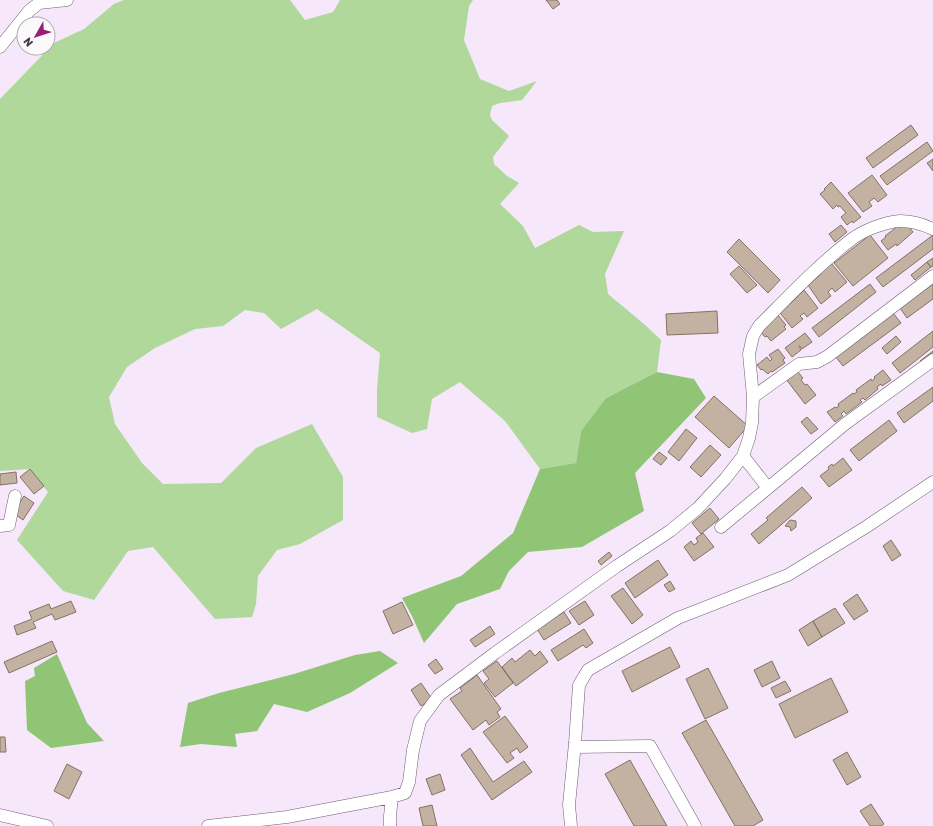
<svg xmlns="http://www.w3.org/2000/svg" width="933" height="826" font-family="Rubik,sans-serif">
<style>
.green{fill:#afd89a}
.forest{fill:#91c576}
.building{fill:#c3b1a1;stroke:#837264}
.lines{fill:none;stroke-linecap:round;stroke-linejoin:round}
.minor-casing{stroke:#6b5e6f;stroke-width:13}
.minor{stroke:#fff;stroke-width:12}
</style>
<rect width="100%" height="100%" fill="#f6e7fa"/>
<path class="green" d="M124,0h166l15,20 28,-8 7,-12h133l-4,6 -5,34 16,39 29,12 28,-10 -15,19 -22,3 -8,3 -2,9 2,5 17,16 -16,21 1,7 13,12 12,7 -19,21 23,22 12,22 44,-23 14,7 31,-1 -19,43 3,20 36,30 17,16 -4,32 -51,26 -25,33 -5,32 -36,6 -35,-48 -45,-39 -28,17 -5,30 -15,4 -35,-16v-28l3,-36 -63,-44 -36,20 -17,-16 -19,-3 -22,16 -28,3 -40,19 -28,19 -18,30 6,27 27,39 21,21 58,-1 35,-35 56,-24 31,53v43l-43,24 -23,6 -19,26 -2,28 -4,13 -37,2 -62,-72 -25,4 -34,49 -31,-9 -46,-51 31,-48 -18,-23 -30,2v-372l54,-56 30,-14 30,-25z"/>
<path class="forest" d="M657,372l37,7 12,19 -71,75 9,38 -62,36 -54,5 -19,19 -9,18 -43,15 -33,39 -12,-27 -10,-18 59,-22 52,-43 27,-64 36,-6 5,-32 25,-33z
M380,651l18,12 -48,30 -43,19 -33,-8 -17,27 -22,3 2,13 -36,-3 -21,3 8,-44 31,-10 75,-19 61,-19z
M57,654l30,69 17,18 -53,7 -24,-18 -2,-49 10,-5 -1,-8z"/>
<path class="building" d="M546,0h11l3,4 -7,5z
M911,125l7,10 -45,33 -7,-10z
M927,142l6,9 -46,34 -7,-9z
M933,159v12l-6,-8z
M872,175l15,20 -9,7 -4,-4 -5,4 3,4 -9,6 -15,-19z
M831,182l30,35 -8,6 -1,-2 -5,4 -6,-8 5,-4 -6,-7 -2,1 -1,-2 -4,4 -13,-15 5,-4 -1,-1z
M906,223l7,9 -16,14 -1,-2 -8,6 -7,-9 5,-4 -1,-1 13,-10 1,2z
M841,225l6,7 -12,10 -6,-8z
M870,235l18,23 -35,28 -19,-23z
M933,235v14l-50,38 -7,-9z
M739,239l41,41 -12,13 -41,-41z
M933,258v8l-2,1 -4,-5z
M927,262l4,5 -16,13 -4,-5z
M831,263l16,19 -12,10 -3,-4 -4,4 3,4 -10,8 -13,-19 13,-11 -1,-2z
M739,266l18,19 -10,8 -17,-19z
M870,284l6,8 -57,45 -7,-9z
M933,284v15l-26,19 -7,-10z
M804,290l14,18 -11,9 -3,-4 -4,3 3,3 -11,9 -15,-19 10,-9 3,4z
M717,311l1,22 -51,2 -1,-21z
M893,313l8,10 -58,43 -8,-10z
M778,315l8,10 -2,2 2,2 -15,12 -4,-5 -2,1 -6,-7z
M933,331v16l-33,26 -8,-10z
M805,333l7,9 -10,7 -2,-3h-1l2,4 -9,7 -7,-9z
M896,336l5,6 -14,12 -5,-6z
M778,349l7,9 -2,2 2,3 -13,9 -1,-1 -3,3 -6,-5 -1,1 -4,-5 10,-8 3,4 2,-2 -3,-4z
M933,351v8l-9,7 -4,-5z
M883,370l8,10 -9,6 -1,-2 -4,3 1,2 -13,11 -2,-2 -3,2 2,2 -16,12 -2,-3 -3,3 2,2 -8,6 -8,-10 8,-5 1,1 3,-2 -1,-2 15,-11 1,1 3,-2 -1,-2 15,-11 1,2 3,-3 -1,-1z
M797,371l6,7 -2,2 4,5 2,-1 9,11 -11,9 -19,-25z
M933,387v14l-29,22 -7,-10z
M714,396l34,30 -19,22 -34,-31z
M807,417l11,12 -7,5 -10,-12z
M889,420l8,11 -38,30 -9,-11z
M686,429l11,9 -18,23 -11,-9z
M710,445l11,10 -20,22 -11,-10z
M659,452l8,6 -6,7 -8,-6z
M843,458l9,12 -23,17 -9,-11 9,-7 -1,-2 4,-3 1,2z
M30,469l14,17 -10,8 -14,-17z
M16,472l1,11 -17,2v-11z
M802,487l10,11 -53,46 -8,-10 17,-14 -2,-2z
M24,496l10,7 -11,17 -10,-7z
M710,508l9,11 -18,15 -9,-11z
M790,520l6,1v6l-5,4 -1,-4 -5,-1z
M703,533l11,14 -20,14 -10,-14 7,-6 3,4 4,-3 -2,-4z
M891,540l10,15 -9,6 -9,-15z
M609,552l3,4 -11,9 -3,-4z
M658,560l10,15 -33,23 -10,-15z
M670,581l5,8 -6,3 -5,-7z
M623,588l20,27 -11,9 -21,-28z
M857,594l11,17 -14,9 -11,-16z
M71,601l5,11 -21,8 -3,-6 -19,8 3,6 -19,7 -3,-9 18,-7 -3,-7 20,-8 2,5z
M585,601l9,14 -15,10 -10,-14z
M402,602l11,23 -20,9 -10,-23z
M835,608l10,15 -23,14 -9,-16z
M564,612l7,11 -27,17 -7,-11z
M813,621l9,16 -14,9 -9,-16z
M490,626l5,8 -20,13 -5,-7z
M584,629l9,14 -7,5 -3,-3 -25,16 -7,-11z
M52,641l5,11 -48,21 -5,-11z
M670,647l10,20 -48,25 -10,-21z
M530,650l5,6 5,-5 8,11 -32,24 -14,-19 10,-9 3,4z
M436,659l7,10 -8,5 -7,-9z
M497,661l16,22 -18,14 -11,-14 5,-4 -6,-8z
M772,661l8,17 -18,9 -8,-17z
M708,668l20,40 -23,11 -19,-40z
M477,675l24,34 -4,3 3,5 -11,8 -3,-5 -13,10 -23,-31 12,-8 -2,-3z
M831,678l17,34 -53,26 -16,-34z
M785,681l6,10 -15,7 -5,-10z
M421,683l11,16 -11,7 -10,-16z
M505,716l23,31 -8,6 -3,-5 -7,5 4,5 -7,5 -24,-31z
M706,720l57,100 -10,6h-18l-53,-93z
M0,737h5l1,15h-6z
M470,748l23,34 31,-21 8,11 -40,28 -31,-45z
M847,752l14,25 -14,8 -14,-25z
M630,760l37,66h-33l-29,-52z
M67,764l15,8 -13,27 -15,-8z
M440,774l5,16 -13,5 -6,-16z
M871,804l13,20 -3,2h-11l-10,-15z
M432,805l5,21h-14l-4,-18z"/>
<g class="lines">
<g class="minor-casing">
<path id="minor" d="M0,47l29,-36 10,-8 28,-3
M753,397l46,-33 18,-2 11,-6 105,-80
M743,456l25,32
M0,526l9,-1 6,-29
M721,527l124,-103 88,-64
M575,747l75,-1 45,80
M0,815l47,11
M208,826l79,-9 105,-20 13,-4 4,-11 4,-32 7,-29 19,-26 56,-42 122,-87 53,-35 28,-23 27,-29 18,-23 6,-18 3,-15 1,-26 -4,-43 4,-18 6,-10c30,-30 59,-61 93,-87 12,-9 33,-17 48,-18 12,0 22,3 33,8
M390,826v-10l2,-19
M571,826l-2,-21 6,-62 4,-58 9,-15 90,-52 110,-43 78,-48 67,-45"/>
</g>
<use href="#minor" class="minor"/>
</g>
<g transform="translate(36 36) rotate(231)"><circle r="19" fill="#fcf9fd" stroke="#b0acb1"/>
<path d="M0-3L7 15L0 10L-7 15Z" fill="#9a1d75"/>
<text y="-6" font-size="11" font-weight="bold" text-anchor="middle" fill="#3f3940">N</text>
</g>
</svg>
